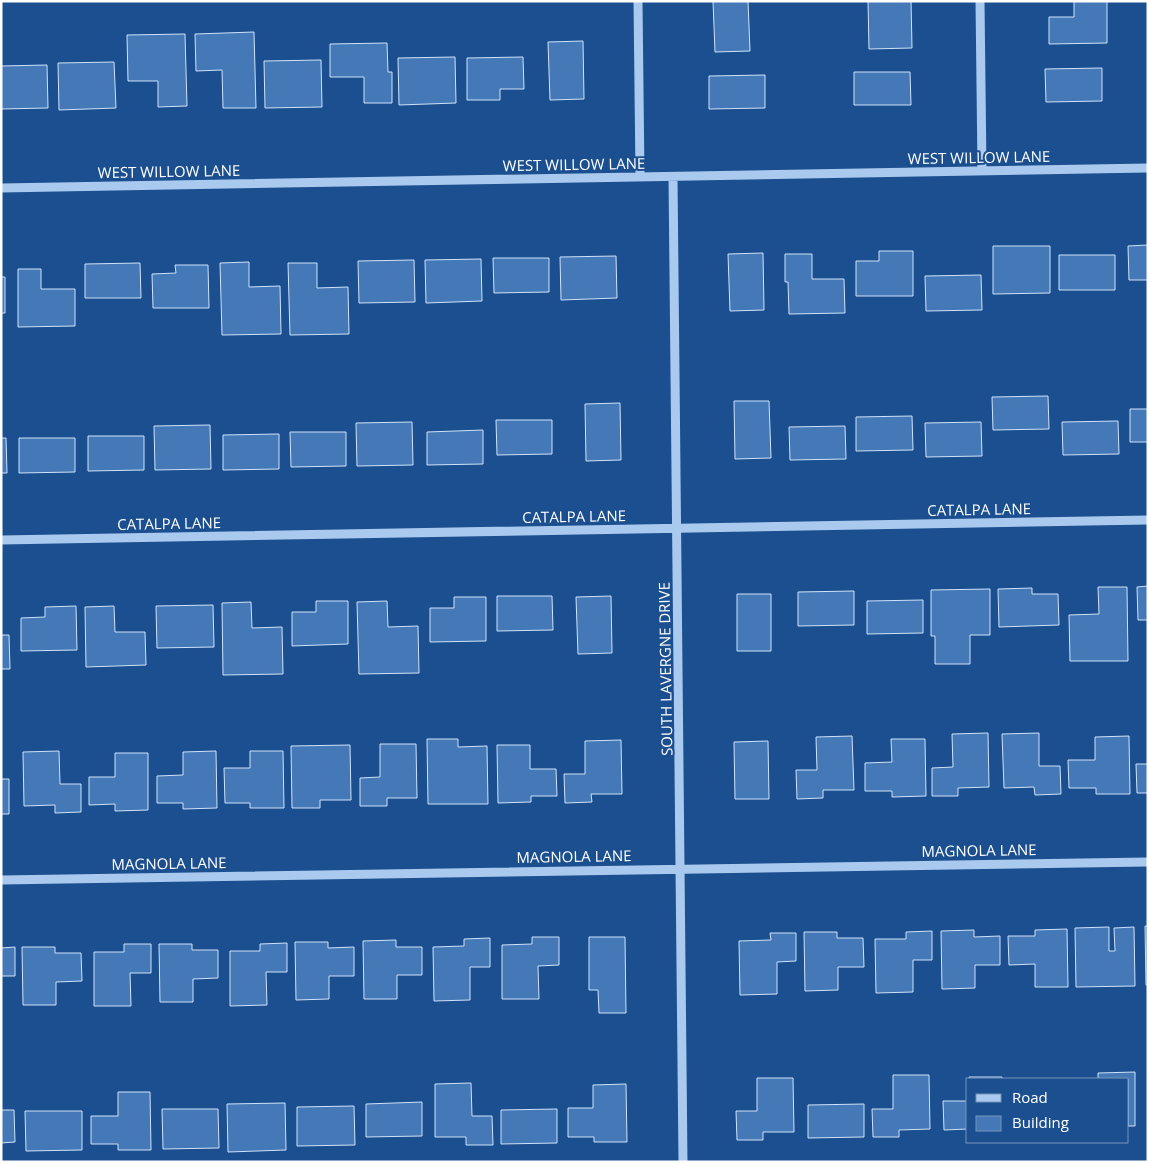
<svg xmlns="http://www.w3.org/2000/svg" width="1149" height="1163" font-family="'Open Sans',sans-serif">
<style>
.building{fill:#4478b7;stroke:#cfe3fa}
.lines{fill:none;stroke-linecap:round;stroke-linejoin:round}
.minor{stroke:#a9c9ee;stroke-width:9}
.labels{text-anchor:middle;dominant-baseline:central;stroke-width:4;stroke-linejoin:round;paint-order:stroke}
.street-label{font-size:15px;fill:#fff;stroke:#1b4f8f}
</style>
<rect width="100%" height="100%" fill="#1b4f8f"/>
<path class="building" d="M713,1h35l2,50 -35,1z
M868,1h43l1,47 -43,1z
M1074,1h33v42l-58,1v-27h25z
M254,32l2,76h-33l-1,-38 -26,1 -1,-37z
M185,34l2,72 -29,1v-26h-30l-1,-46z
M583,41l1,58 -34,1 -2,-58z
M387,43l1,29h4v31h-28v-26h-34v-33z
M455,57l1,46 -57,2 -1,-47z
M523,57l1,32h-24v11h-33v-42z
M321,60l1,47 -57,1 -1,-47z
M114,62l2,46 -57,2 -1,-47z
M47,65l1,43 -47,1v-43z
M1102,68v33l-56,1 -1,-33z
M854,72h56l1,33h-57z
M765,75v33l-56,1v-33z
M1148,245v35h-19l-1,-34z
M993,246h57v47l-57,1z
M879,251h34v45h-57v-35h23z
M763,253l1,57 -34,1 -2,-57z
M785,254h27v25h32l1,34 -56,1 -1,-32h-3z
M1059,255h56v35h-56z
M616,256l1,42 -56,2 -1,-43z
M493,258h56v34l-55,1z
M481,259l1,42 -56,2 -1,-43z
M414,260l1,42 -56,1 -1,-42z
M249,262v25l31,-1 1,48 -59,1 -2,-72z
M140,263l1,35h-56v-34z
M288,263h29v25l31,-1 1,47 -59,1z
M175,265h33l1,43h-56l-1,-34 24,-1z
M18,269h23v20h34v37l-57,1z
M981,275l1,35 -56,1 -1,-35z
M1,277h4v36h-4z
M1048,396l1,33 -56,1 -1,-33z
M734,401h35l2,57 -36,1z
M620,403l1,57 -35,1 -1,-57z
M1130,409h18v33h-18z
M912,416l1,34 -57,1v-34z
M496,420h56v34l-55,1z
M1118,421l1,33 -56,1 -1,-33z
M412,422l1,43 -56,1 -1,-43z
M981,422l1,34 -56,1 -1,-34z
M210,425l1,44 -56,1 -1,-44z
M845,426l1,33 -56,1 -1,-33z
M483,430v34l-56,1v-33z
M290,432h56v34l-55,1z
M279,434v35l-56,1v-35z
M88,436h56v34l-56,1z
M1,438h5l1,35h-6z
M19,438h56v34l-56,1z
M1148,586v34h-10l-1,-33z
M1098,587h29l1,74h-58l-1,-46 30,-1z
M1032,588v6h26l1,31 -60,2 -1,-38z
M990,589v46h-20v29h-35v-28h-4v-46z
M854,591v34l-56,1v-34z
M737,594h34v57h-34z
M497,596h55l1,34 -56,1z
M611,596l1,57 -34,1 -2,-57z
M454,597h32v44l-56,1v-34h24z
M923,600v33l-56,1v-33z
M316,601h32v43l-56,2v-34h24z
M387,601l1,26 30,-1 1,47 -60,1 -2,-72z
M251,602l1,26 30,-1 1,47 -60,1 -1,-72z
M213,605l1,42 -57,1 -1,-42z
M76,606l1,44 -56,1v-33l24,-1v-10z
M114,606l1,26h30l1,33 -60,2 -1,-60z
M1,635h8l1,34h-9z
M988,733l1,54 -31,1v8h-26v-28l21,-1 -1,-33z
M1039,733v33h21l1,28 -26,1 -1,-8 -30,1 -2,-54z
M852,736l2,54h-31v8l-26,1 -1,-29h21l-1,-33z
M1129,736l1,58h-34v-6h-27l-1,-28h27v-23z
M427,739h31v8l29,-1 1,58h-60z
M891,739h34l1,57 -34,1v-6h-27v-28l27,-1z
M621,740l1,54h-31l1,8 -27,1 -1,-29h21v-33z
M768,741l1,58h-34l-1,-57z
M380,744h36l1,54h-30v8h-27v-28l20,-1z
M350,745l1,55h-31v8h-28l-1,-62z
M497,745h33v24h26l1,27h-26v6l-33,1z
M59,751l1,33h21v28l-26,1v-8l-31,1 -1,-54z
M216,751l1,57 -34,1v-6h-26v-27l26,-1v-23z
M250,751h33l1,57h-34v-5h-25l-1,-35h26z
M115,753h33v57l-33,1v-7l-26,1v-28h26z
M1136,764h12v29h-11z
M1,779h8v35h-8z
M1145,926h3v59h-2z
M1109,927v24h6l-1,-23 20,-1 1,59 -59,1 -1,-59z
M1067,929l1,58h-33v-23l-26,1 -1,-29h27v-6z
M974,930v7l26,-1v29h-25v23l-33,1 -1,-58z
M932,931v29h-19v32l-37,1 -1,-54h31v-7z
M804,932h33v6h26l1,29h-26v23l-33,1z
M770,933h26v28l-19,1v32l-37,1 -1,-54 32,-1z
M532,937h27v28l-21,1 1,33h-37v-54l30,-1z
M589,937h36l1,76h-27l-1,-23h-9z
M490,938v29h-20v33l-36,1 -1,-54 31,-1v-7z
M396,940v7h26v28h-25v24h-33l-1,-58z
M295,942h33v6l26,-1v29h-25v23l-33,1z
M287,943v29h-21l1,33 -37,1v-55h30v-7z
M124,944h27v29h-21l1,33h-37v-54h30z
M159,944h33v6h26v28l-25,1v23h-33z
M15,947v29h-14v-28z
M22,947h33v6h26l1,28 -26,1v23h-33z
M1135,1072v54h-7v-47h-30v-6z
M893,1075h36l1,54 -31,1v7h-26l-1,-28h21z
M969,1077h33v2h-33z
M757,1078h36l1,54h-31v8h-26l-1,-29h21z
M471,1083l1,33h20l1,29h-27v-8h-31v-53z
M626,1084l1,58h-33v-5h-26v-29h25v-23z
M118,1092h32l1,58h-33v-6h-27v-28h27z
M943,1101h25v28l-24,1z
M422,1102v34l-56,1v-33z
M285,1103l1,47 -58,2 -1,-48z
M864,1104v33l-56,1v-33z
M354,1106l1,39 -58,1v-39z
M162,1109h56l1,39 -56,1z
M557,1109v34l-56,1v-34z
M1,1110h13l1,32 -14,1z
M25,1111h57v39l-56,1z"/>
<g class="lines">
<path class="minor" d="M638,1l2,176
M980,1l2,169
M673,177l10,985
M1,188l1147,-20
M1,540l1147,-20
M1,880l1147,-18"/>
</g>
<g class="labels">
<g class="street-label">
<text transform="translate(979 157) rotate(-1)">WEST WILLOW LANE</text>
<text transform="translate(574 164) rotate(-1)">WEST WILLOW LANE</text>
<text transform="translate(169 171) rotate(-1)">WEST WILLOW LANE</text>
<text transform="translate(979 509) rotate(-1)">CATALPA LANE</text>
<text transform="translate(574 516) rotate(-1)">CATALPA LANE</text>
<text transform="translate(169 523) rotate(-1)">CATALPA LANE</text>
<text transform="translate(665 669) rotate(-91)">SOUTH LAVERGNE DRIVE</text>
<text transform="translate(979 850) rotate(-1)">MAGNOLA LANE</text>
<text transform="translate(574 856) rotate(-1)">MAGNOLA LANE</text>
<text transform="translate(169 863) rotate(-1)">MAGNOLA LANE</text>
</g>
</g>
<rect width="1149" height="1163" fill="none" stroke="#ffffff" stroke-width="5"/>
<rect x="966" y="1078" width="162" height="65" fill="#1b4f8f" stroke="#7695bc"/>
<rect x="976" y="1094" width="25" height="8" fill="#a9c9ee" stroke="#7695bc"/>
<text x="1012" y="1103" font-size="15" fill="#ffffff">Road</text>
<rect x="976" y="1116" width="25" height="15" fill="#4478b7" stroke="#7695bc"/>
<text x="1012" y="1128" font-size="15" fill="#ffffff">Building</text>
</svg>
